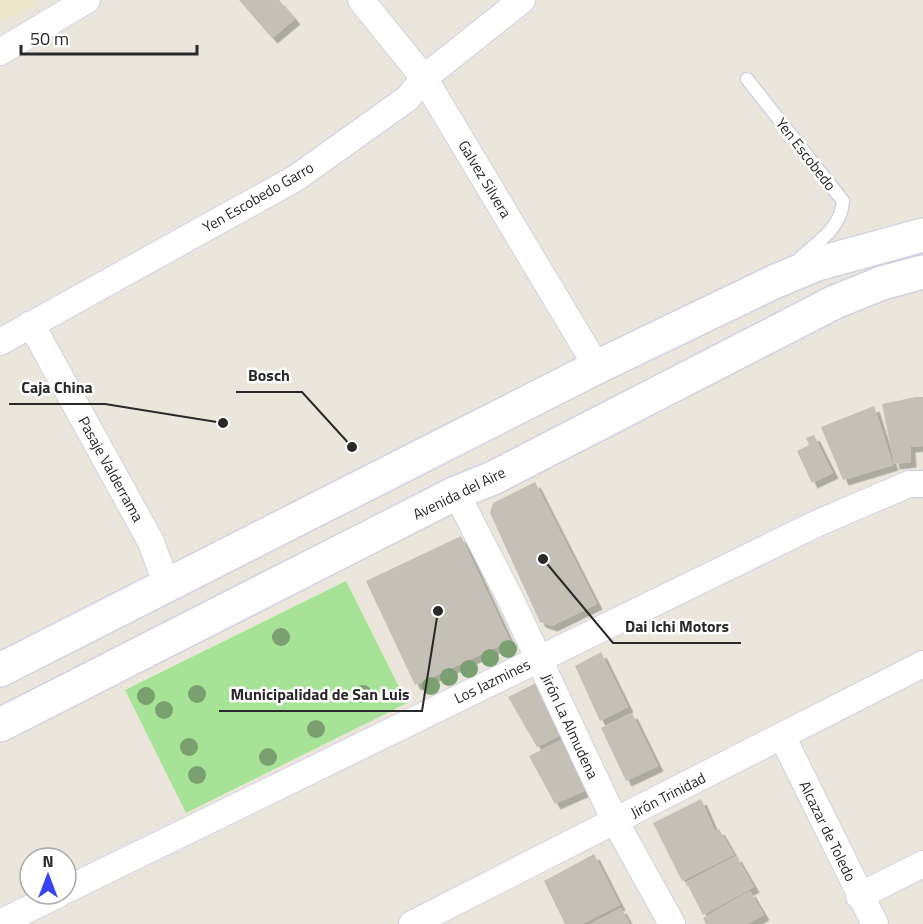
<svg xmlns="http://www.w3.org/2000/svg" width="923" height="924" font-family="'Titillium Web',sans-serif">
<style>
.education{fill:#ede7ca}
.green{fill:#a6e396}
.building{fill:#c4c0b6;filter:url(#shadow)}
.lines{fill:none;stroke-linecap:round;stroke-linejoin:round}
.lane-casing{stroke:#d0d1e2;stroke-width:15}
.street-casing{stroke:#d0d1e2;stroke-width:28}
.secondary-casing{stroke:#d0d1e2;stroke-width:36}
.lane{stroke:#fff;stroke-width:12}
.street{stroke:#fff;stroke-width:26}
.secondary{stroke:#fff;stroke-width:33}
.tree{fill:#7ba070}
.labels{text-anchor:middle;dominant-baseline:central;stroke-width:5;stroke-linejoin:round;paint-order:stroke}
.street-label{font-size:15px;fill:#292929;stroke:#fff}
.leader{fill:none;stroke:#292929;stroke-width:2}
.callout-dot{fill:#292929;stroke:#fff;stroke-width:2}
.callout-label{font-size:16px;text-anchor:middle;font-weight:bold;fill:#292929;stroke:#fff;stroke-width:5;stroke-linejoin:round;paint-order:stroke}
</style>
<defs>
<filter id="shadow"><feDropShadow dx="5.5" dy="5.5" stdDeviation="0" flood-color="#0004"/></filter>
</defs>
<rect width="100%" height="100%" fill="#ebe6db"/>
<path class="education" d="M0,0h34l2,3 -33,17 -3,-6z"/>
<path class="green" d="M346,581l61,122 -221,110 -61,-123z"/>
<path class="building" d="M239,0h40l16,19 -23,19z
M916,397h7v49l-13,1 1,15 -17,2 -12,-60z
M874,406l19,59 -50,15 -22,-53z
M814,435l19,38 -21,10 -15,-32 12,-6 -3,-7z
M535,482l62,122 -45,22 -12,-4 -50,-109 3,-10z
M461,536l49,105 -95,44 -49,-104z
M601,652l27,55 -28,14 -25,-55z
M538,682l26,51 -27,14 -29,-50z
M632,713l26,53 -32,15 -25,-53z
M568,737l23,51 -36,16 -26,-48z
M701,799l14,32 4,-2 15,26 -52,26 -29,-58z
M594,854l26,51 -38,19h-17l-21,-43z
M736,856l18,31 -51,28 -17,-33z
M750,891l14,24 -17,9h-41l-3,-6z
M621,908l9,16h-40z"/>
<g class="lines">
<g class="lane-casing">
<path id="lane" d="M747,79l96,122c-2,27 -24,40 -43,57"/>
</g>
<g class="street-casing">
<path id="street" d="M361,0l63,78 173,289
M0,52l87,-52
M31,324l120,218 16,44
M0,342l296,-164 112,-80 16,-20 98,-78
M456,493l54,105 105,223 57,103
M783,738l92,186
M66,890l752,-367 91,-39h14
M859,896l64,-32
M0,923l59,-29
M412,924l511,-260"/>
</g>
<g class="secondary-casing">
<path id="secondary" d="M0,670l597,-303 179,-86 41,-17 106,-29
M0,725l456,-232 37,-15 342,-176 47,-19 41,-11"/>
</g>
<use href="#lane" class="lane"/>
<use href="#street" class="street"/>
<use href="#secondary" class="secondary"/>
</g>
<g class="tree">
<circle cx="281" cy="637" r="9"/>
<circle cx="508" cy="649" r="9"/>
<circle cx="490" cy="658" r="9"/>
<circle cx="469" cy="669" r="9"/>
<circle cx="449" cy="677" r="9"/>
<circle cx="431" cy="686" r="9"/>
<circle cx="197" cy="694" r="9"/>
<circle cx="363" cy="694" r="9"/>
<circle cx="146" cy="696" r="9"/>
<circle cx="164" cy="710" r="9"/>
<circle cx="316" cy="729" r="9"/>
<circle cx="189" cy="747" r="9"/>
<circle cx="268" cy="757" r="9"/>
<circle cx="197" cy="775" r="9"/>
</g>
<g class="labels">
<g class="street-label">
<text transform="translate(806 154) rotate(52)">Yen Escobedo</text>
<text transform="translate(485 179) rotate(59)">Galvez Silvera</text>
<text transform="translate(258 197) rotate(-30)">Yen Escobedo Garro</text>
<text transform="translate(111 469) rotate(61)">Pasaje Valderrama</text>
<text transform="translate(459 493) rotate(-26)">Avenida del Aire</text>
<text transform="translate(492 681) rotate(-26)">Los Jazmines</text>
<text transform="translate(570 726) rotate(65)">Jirón La Almudena</text>
<text transform="translate(668 795) rotate(-27)">Jirón Trinidad</text>
<text transform="translate(828 831) rotate(64)">Alcazar de Toledo</text>
</g>
</g>
<path class="leader" d="M352 447L302 392H236M223 423L105 404H9M543 559L613 643H741M438 611L422 711H219"/>
<g class="callout-dot">
<circle cx="352" cy="447" r="6"/>
<circle cx="223" cy="423" r="6"/>
<circle cx="543" cy="559" r="6"/>
<circle cx="438" cy="611" r="6"/>
</g>
<g class="callout-label">
<text x="269" y="381">Bosch</text>
<text x="57" y="393">Caja China</text>
<text x="677" y="632">Dai Ichi Motors</text>
<text x="320" y="700">Municipalidad de San Luis</text>
</g>
<g transform="translate(48 876)"><circle r="28" fill="#ffffff" stroke="#a9a9a9" stroke-width="1.5"/>
<path d="M0-4.5L10 22L0 15L-10 22Z" fill="#3943fa"/>
<text y="-9" font-size="16" font-weight="bold" text-anchor="middle" fill="#292929">N</text>
</g>
<path d="M21 45v9h176v-9" fill="none" stroke="#292929" stroke-width="3"/>
<text x="30" y="45" font-size="18" fill="#292929" stroke="#ffffff" stroke-width="4.5" paint-order="stroke">50 m</text>
</svg>
